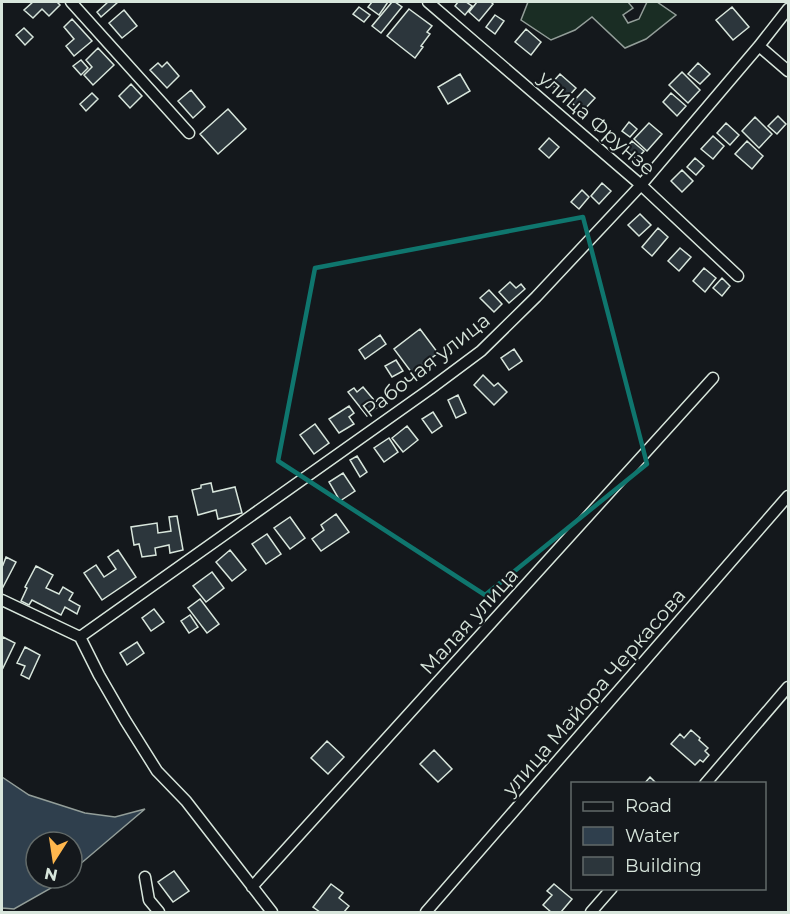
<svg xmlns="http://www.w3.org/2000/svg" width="790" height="914" font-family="Montserrat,sans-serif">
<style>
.green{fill:#1a2d24;stroke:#939e99;stroke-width:1.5}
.water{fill:#2f3f4d;stroke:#939e99;stroke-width:1.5}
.building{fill:#2c363c;stroke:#d8e6dc;stroke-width:1.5}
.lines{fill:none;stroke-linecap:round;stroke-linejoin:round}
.minor-casing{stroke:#d8e6dc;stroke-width:13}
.minor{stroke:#14181c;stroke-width:10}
.marked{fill:none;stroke:#0f766e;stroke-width:4.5;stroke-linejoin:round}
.labels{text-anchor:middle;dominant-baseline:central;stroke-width:4.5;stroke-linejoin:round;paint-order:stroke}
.street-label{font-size:20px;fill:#d8e6dc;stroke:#14181c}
</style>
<rect width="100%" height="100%" fill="#14181c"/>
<path class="green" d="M528,2h100l5,6 -10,7 5,8 11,-4 8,-17h10l19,13 -30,24 -21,9 -33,-31 -17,13 -24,10 -30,-20z"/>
<path class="water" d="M2,777l27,18 56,18 30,4 30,-8 -73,62v-29h-36v36h28l-11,9 -39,22 -12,-1z"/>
<path class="building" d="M33,2h24l3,3 -11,11 -7,-7 -9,9 -9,-8z
M108,2h10l-17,15 -4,-5z
M372,2h16l-9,13 -11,-8z
M392,2h3l7,5 -21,26 -9,-7z
M458,2h8l6,4 -7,9 -10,-9z
M477,2h14l2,2 -14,17 -10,-9z
M359,7l11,8 -6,7 -11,-8z
M732,7l17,20 -16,13 -17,-20z
M409,9l23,17 -5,6 3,2 -9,12 2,1 -8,11 -28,-22z
M124,10l13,16 -15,12 -13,-15z
M495,15l9,6 -9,13 -9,-7z
M72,19l20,22 -18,15 -8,-10 8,-7 -10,-12z
M24,28l9,9 -8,8 -9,-10z
M526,29l15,13 -10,13 -16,-13z
M98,48l16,17 -21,20 -9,-10 8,-8 -6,-7z
M81,60l7,8 -7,7 -8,-9z
M167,62l12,14 -12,12 -17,-18 8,-7 4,4z
M698,63l12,11 -10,10 -12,-10z
M682,72l18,18 -12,13 -19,-18z
M460,74l10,17 -22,13 -10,-17z
M560,74l16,14 -9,10 -16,-14z
M131,84l11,12 -12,12 -11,-12z
M585,89l10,9 -13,14 -10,-9z
M191,90l14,17 -12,11 -15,-17z
M92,93l6,6 -12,12 -6,-7z
M671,93l15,13 -9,10 -14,-14z
M228,109l18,20 -28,25 -18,-20z
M778,116l8,8 -9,10 -9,-8z
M755,117l17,17 -13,14 -17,-17z
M629,122l8,7 -7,8 -8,-6z
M649,123l13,11 -15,17 -13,-12z
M726,123l13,12 -9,10 -13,-12z
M713,136l11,10 -11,13 -12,-10z
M549,138l10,9 -10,11 -10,-9z
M632,141l12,10 -7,8 -12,-10z
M747,141l16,15 -11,13 -17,-15z
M695,158l9,8 -8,9 -9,-8z
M682,170l11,11 -11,11 -11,-11z
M602,183l9,8 -12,13 -8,-8z
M582,190l7,7 -10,12 -8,-7z
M640,214l11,11 -12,11 -11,-11z
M658,228l10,9 -16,19 -10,-9z
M680,248l11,9 -12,14 -11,-10z
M704,268l12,10 -11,14 -12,-11z
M722,278l8,8 -8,10 -9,-8z
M510,282l6,6 5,-4 4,5 -16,14 -10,-11z
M489,290l13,14 -8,8 -14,-14z
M420,329l18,24 -26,20 -18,-24z
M380,335l6,9 -21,15 -6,-9z
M514,349l8,12 -13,9 -8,-12z
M396,360l7,11 -11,6 -7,-11z
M483,375l11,11 4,-3 9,9 -13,13 -20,-20z
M363,387l16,19 -12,10 -19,-24 6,-4 3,4z
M458,395l8,18 -10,5 -8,-18z
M349,406l5,7 -5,4 5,7 -15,9 -10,-14z
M433,412l9,14 -10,7 -10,-14z
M315,424l14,19 -15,11 -14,-19z
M407,426l11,14 -15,12 -11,-14z
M389,438l9,14 -14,10 -10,-14z
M357,456l10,16 -7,5 -10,-17z
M343,473l12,18 -15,10 -11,-19z
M211,483l2,9 22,-5 7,26 -24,6 -2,-9 -18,5 -6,-25 9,-2v-3z
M336,514l13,18 -28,19 -9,-12 12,-9 -3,-5z
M177,516l6,34 -13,3 -1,-8 -14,3 1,7 -14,2 -3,-13 -5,1 -3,-18 26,-4 1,10 13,-2 -2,-14z
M290,517l15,21 -15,11 -16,-21z
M267,534l14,20 -15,10 -14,-20z
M118,550l18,27 -34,23 -18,-27 12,-8 8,12 12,-8 -8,-12z
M230,550l16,20 -14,11 -16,-19z
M6,557l10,5 -14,27v-25l1,1z
M36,566l17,9 -7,13 13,6 4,-7 10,6 -4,7 11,6 -3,8 -12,-7 -4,8 -29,-15 -3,5 -8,-4 6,-13 -2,-1z
M212,572l12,16 -18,14 -13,-16z
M200,599l19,25 -12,9 -19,-25z
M154,609l10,13 -13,9 -9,-13z
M190,615l8,12 -9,6 -8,-12z
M3,637l12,6 -12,25 -1,-1v-27z
M137,642l7,11 -17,12 -7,-12z
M25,647l15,8 -11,24 -8,-4 4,-9 -8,-3z
M691,730l9,8 -1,2 9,8 -3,3 4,4 -6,7 -3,-2 -5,5 -24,-21 9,-10 4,4z
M327,741l17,16 -16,17 -17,-16z
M434,750l18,19 -14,13 -18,-18z
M650,777l7,7h-13z
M174,871l15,20 -16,11 -15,-20z
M331,884l12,9 -4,5 10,8 -5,6h-24l-7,-5z
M554,884l18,15 -11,13h-10l-8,-7 9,-10 -5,-4z"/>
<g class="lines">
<g class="minor-casing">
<path id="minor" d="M71,2l118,131
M428,2l213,183 97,91
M759,46l29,25
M2,600l78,37
M80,637l350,-248 51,-38 55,-54 105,-112 118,-139 29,-37
M80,637l19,38 26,45 32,51 29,30 86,111
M705,784l83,-97
M145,877l4,23 10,12
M252,887l461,-509
M426,912l362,-416
M591,912l21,-24"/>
</g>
<use href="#minor" class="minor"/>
</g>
<path class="marked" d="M583,217l64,247 -162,131 -207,-134 37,-193z"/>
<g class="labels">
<g class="street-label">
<text transform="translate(597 123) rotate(41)">улица Фрунзе</text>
<text transform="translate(426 365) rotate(-38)">Рабочая улица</text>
<text transform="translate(469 621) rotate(-48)">Малая улица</text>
<text transform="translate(594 692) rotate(-49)">улица Майора Черкасова</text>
</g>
</g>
<rect width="790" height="914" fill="none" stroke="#d8e6dc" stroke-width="6"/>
<rect x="571" y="782" width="195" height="108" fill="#14181c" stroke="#626a69" stroke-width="1.5"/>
<rect x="583" y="802" width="30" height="9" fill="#14181c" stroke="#626a69" stroke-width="1.5"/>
<text x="625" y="812" font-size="18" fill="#d8e6dc">Road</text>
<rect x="583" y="827" width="30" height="18" fill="#2f3f4d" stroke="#626a69" stroke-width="1.5"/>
<text x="625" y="842" font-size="18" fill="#d8e6dc">Water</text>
<rect x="583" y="857" width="30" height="18" fill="#2c363c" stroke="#626a69" stroke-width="1.5"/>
<text x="625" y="872" font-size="18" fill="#d8e6dc">Building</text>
<g transform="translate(54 860) rotate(192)"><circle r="28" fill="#14181c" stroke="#626a69" stroke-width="1.5"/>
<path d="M0-4.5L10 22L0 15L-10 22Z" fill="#ffb74d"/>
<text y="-9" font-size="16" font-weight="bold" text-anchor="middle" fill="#d8e6dc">N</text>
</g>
</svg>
